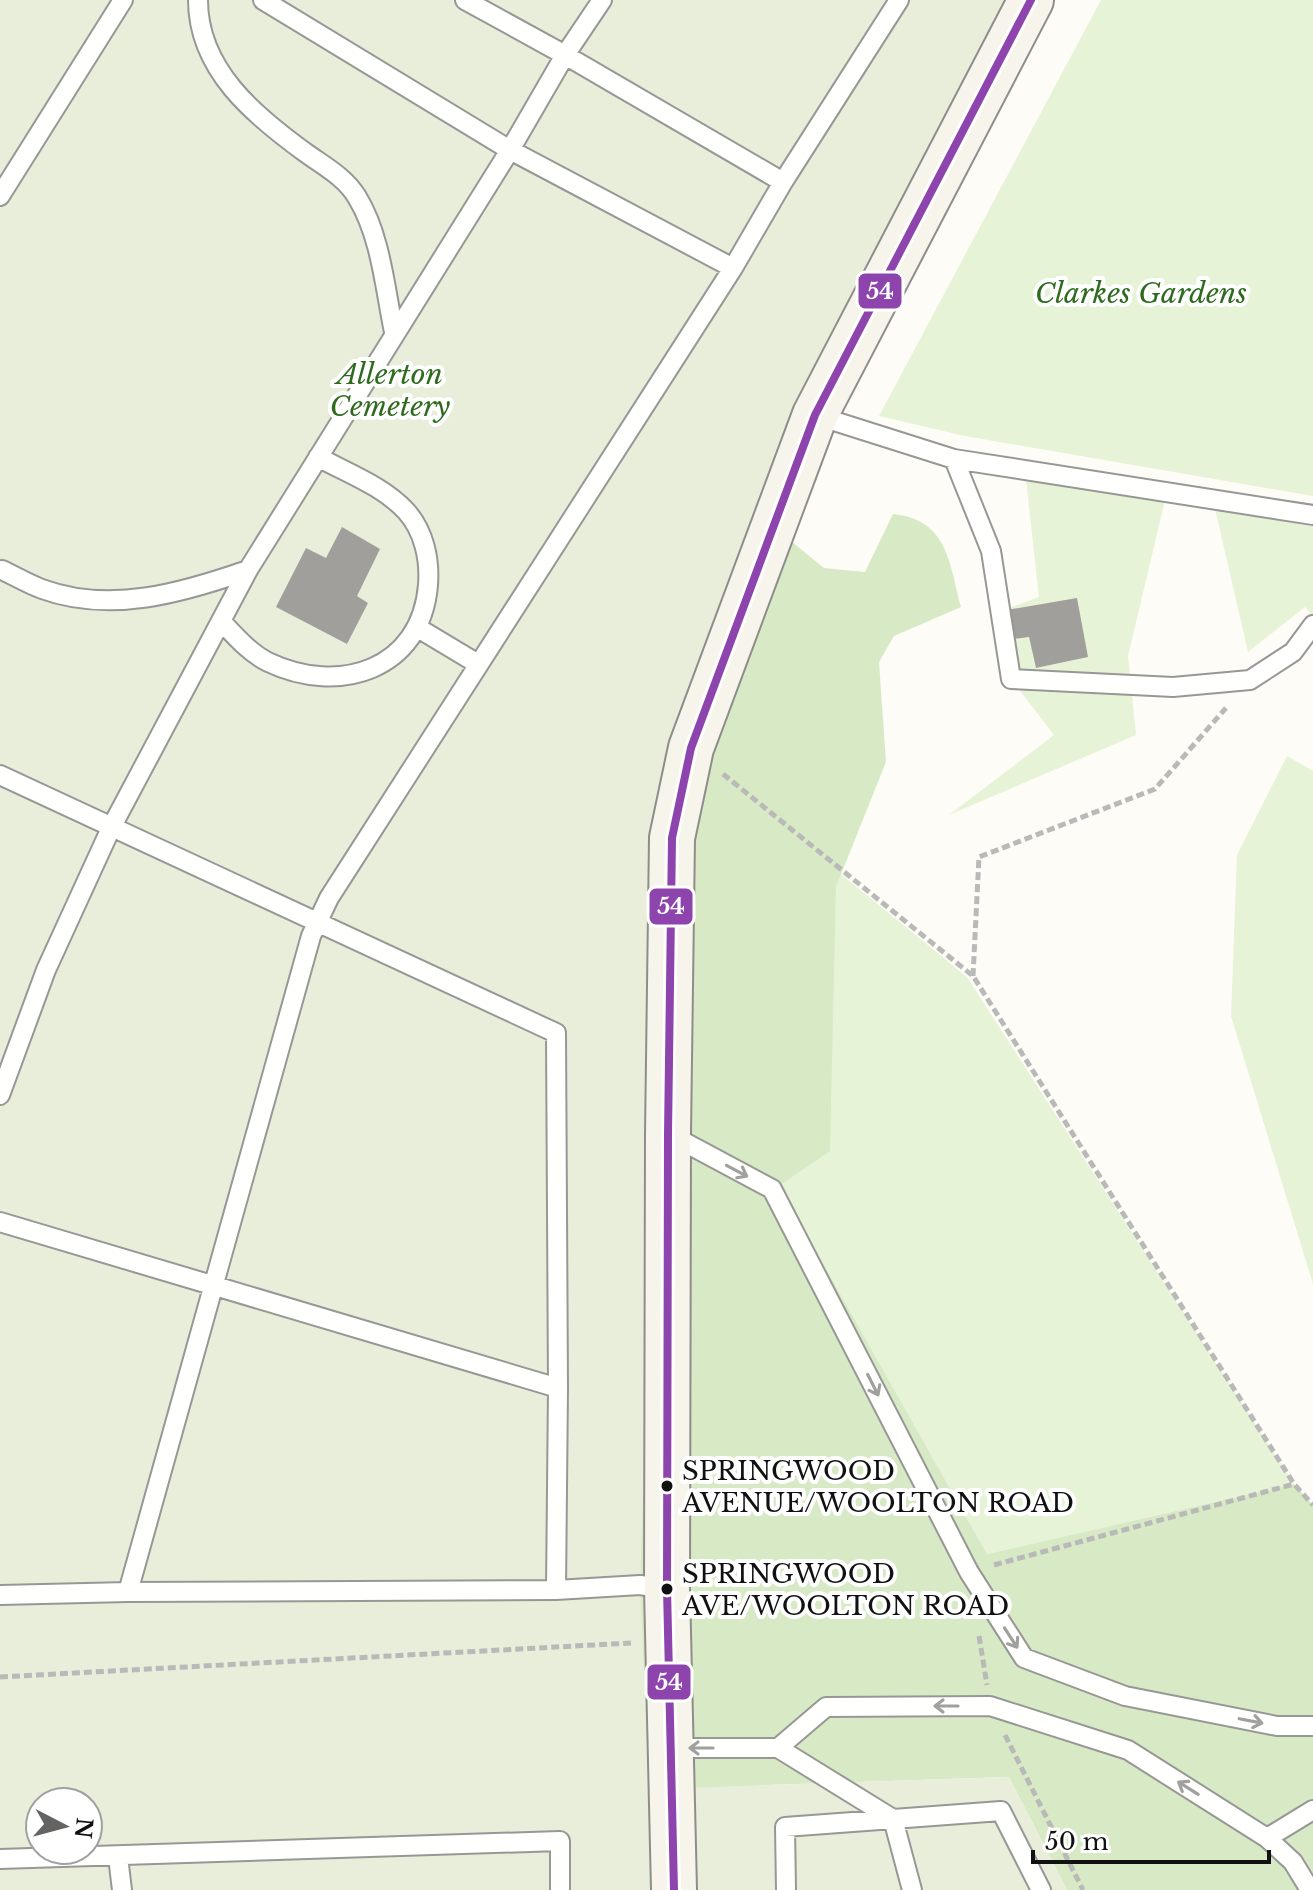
<svg xmlns="http://www.w3.org/2000/svg" width="1313" height="1890" font-family="'Libre Baskerville',serif">
<style>
.green{fill:#e7f3d7}
.forest{fill:#d8eac5}
.cemetery{fill:#e9eedb;fill-rule:evenodd}
.building{fill:#a19f9c}
.lines{fill:none;stroke-linecap:round;stroke-linejoin:round}
.lane-casing{stroke:#979795;stroke-width:22}
.secondary-casing{stroke:#8e8d8b;stroke-width:48}
.path{stroke:#b9b9b8;stroke-width:5;stroke-dasharray:8 4;stroke-linecap:butt}
.lane{stroke:#fffffe;stroke-width:18}
.secondary{stroke:#f6f4eb;stroke-width:44}
.bus-1-casing{stroke:#fff;stroke-width:14}
.bus-1{stroke:#8e44ad;stroke-width:8}
.oneway{stroke:#a0a09f}
.bus-dot{fill:#111;stroke:#fff;stroke-width:3}
.labels{text-anchor:middle;dominant-baseline:central;stroke-width:8;stroke-linejoin:round;paint-order:stroke}
.bus-label{font-size:26px;fill:#111;stroke:#fff;text-anchor:start}
.park-label{font-size:28px;font-style:italic;fill:#2f6b1f;stroke:#fff}
.line-badge{stroke:#fff;stroke-width:3}
.badge-label{font-size:22px;text-anchor:middle;font-weight:bold;fill:#fff}
</style>
<rect width="100%" height="100%" fill="#fdfcf7"/>
<path class="green" d="M1101,0h212v496l-348,-60 -86,-20z
M1025,470l142,22 -39,164 8,79 -187,80 105,-80 -43,-56 -6,-39 24,-3 7,31 52,-11 -87,-46 38,-14z
M1213,500l100,15v102l-8,-10 -57,45z
M695,755l272,222 327,507 -307,70 -209,-368z
M1287,756l26,15v513l-82,-268 6,-161z"/>
<path class="forest" d="M732,493l92,75 41,4 28,-58c55,6 56,48 68,93l-67,29 -15,26 7,100 -50,125 -6,264 -51,35 208,368 307,-70 19,21v385h-246l-58,-113 -242,8 -679,65v-48h-48l-40,-192z"/>
<path class="cemetery" d="M0,0h1015l-340,745 -20,385 -15,455 14,305h-654zM40,1802h48v48h-48z
M1009,1777l58,113h-379l-4,-102z"/>
<path class="building" d="M342,527l38,22 -23,47 11,7 -21,41 -71,-37 30,-59 20,10z
M1077,598l11,59 -52,11 -7,-31 -24,3 -4,-29z"/>
<g class="lines">
<g class="lane-casing">
<path id="lane" d="M198,0c0,70 57,116 108,153 18,13 39,24 51,44 24,39 28,92 37,135
M263,0l247,150 223,118 50,-86 116,-182
M465,0l100,55 218,127
M0,196l123,-196
M815,415l139,44 359,56
M954,459l37,92 20,128 162,8 77,-7 43,-28 20,-27
M2,570c13,6 26,14 40,19 68,25 140,4 206,-19
M222,622c13,14 28,31 46,40 71,34 153,8 160,-77 2,-26 -4,-54 -22,-74 -23,-25 -59,-38 -88,-54
M418,628l60,36
M0,775l556,258 2,355 -2,202
M0,1095l46,-125 65,-142 137,-258 262,-420 55,-95 37,-55
M671,1135l101,54 197,383 55,86 101,38 152,30h36
M0,1222l558,166
M128,1592l183,-656 18,-38 404,-630
M0,1595l128,-3 428,-2 84,-5 27,4
M671,1748h107l48,-41 164,-1 138,44 139,88 26,24 17,28
M778,1748l115,71 19,71
M1267,1838l46,-28
M118,1857l4,33
M0,1859l560,-18v49
M786,1890l-1,-63 216,-16 40,79"/>
</g>
<g class="secondary-casing">
<path id="secondary" d="M674,1890l-7,-301 1,-455 4,-296 19,-90 124,-333 216,-415"/>
</g>
<path class="path" d="M723,774l250,202 321,508 19,21
M973,976l6,-119 176,-68 71,-81
M994,1565l300,-81
M979,1636l8,49
M0,1677l631,-34
M1005,1735l78,155"/>
<use href="#lane" class="lane"/>
<use href="#secondary" class="secondary"/>
<g class="bus-1-casing">
<path id="bus-1" d="M674,1890l-7,-301 1,-455 4,-296 19,-90 124,-333 216,-415"/>
</g>
<use href="#bus-1" class="bus-1"/>
</g>
<defs><path id="oneway-shaft" d="M-6 0H5M1.5-3L5.5 0L1.5 3" fill="none" stroke-width="1.6" stroke-linecap="round" stroke-linejoin="round" transform="scale(2)"/></defs>
<g class="oneway">
<use href="#oneway-shaft" transform="translate(737 1171) rotate(28)"/>
<use href="#oneway-shaft" transform="translate(873 1385) rotate(63)"/>
<use href="#oneway-shaft" transform="translate(1011 1638) rotate(57)"/>
<use href="#oneway-shaft" transform="translate(946 1706) rotate(180)"/>
<use href="#oneway-shaft" transform="translate(1251 1721) rotate(11)"/>
<use href="#oneway-shaft" transform="translate(701 1748) rotate(180)"/>
<use href="#oneway-shaft" transform="translate(1188 1788) rotate(-148)"/>
</g>
<g class="bus-dot">
<circle cx="667" cy="1486" r="7"/>
<circle cx="667" cy="1589" r="7"/>
</g>
<g class="labels">
<g class="bus-label">
<text x="682" y="1471">SPRINGWOOD<tspan x="682" dy="32">AVENUE/WOOLTON ROAD</tspan></text>
<text x="682" y="1574">SPRINGWOOD<tspan x="682" dy="32">AVE/WOOLTON ROAD</tspan></text>
</g>
<g class="park-label">
<text x="1141" y="293">Clarkes Gardens</text>
<text x="390" y="374">Allerton<tspan x="390" dy="32">Cemetery</tspan></text>
</g>
</g>
<g class="line-badge">
<rect x="857" y="272" width="46" height="38" rx="8" fill="#8e44ad"/>
<rect x="648" y="887" width="46" height="39" rx="8" fill="#8e44ad"/>
<rect x="646" y="1663" width="46" height="38" rx="8" fill="#8e44ad"/>
</g>
<g class="badge-label">
<text x="880" y="299">54</text>
<text x="671" y="914">54</text>
<text x="669" y="1690">54</text>
</g>
<g transform="translate(64 1826) rotate(96)"><circle r="38" fill="#ffffff" stroke="#a0a0a0" stroke-width="2"/>
<path d="M0-6L14 30L0 20L-14 30Z" fill="#646362"/>
<text y="-12" font-size="22" font-weight="bold" text-anchor="middle" fill="#111111">N</text>
</g>
<path d="M1033 1850v12h236v-12" fill="none" stroke="#111111" stroke-width="4"/>
<text x="1045" y="1850" font-size="24" fill="#111111" stroke="#ffffff" stroke-width="6" paint-order="stroke">50 m</text>
</svg>
